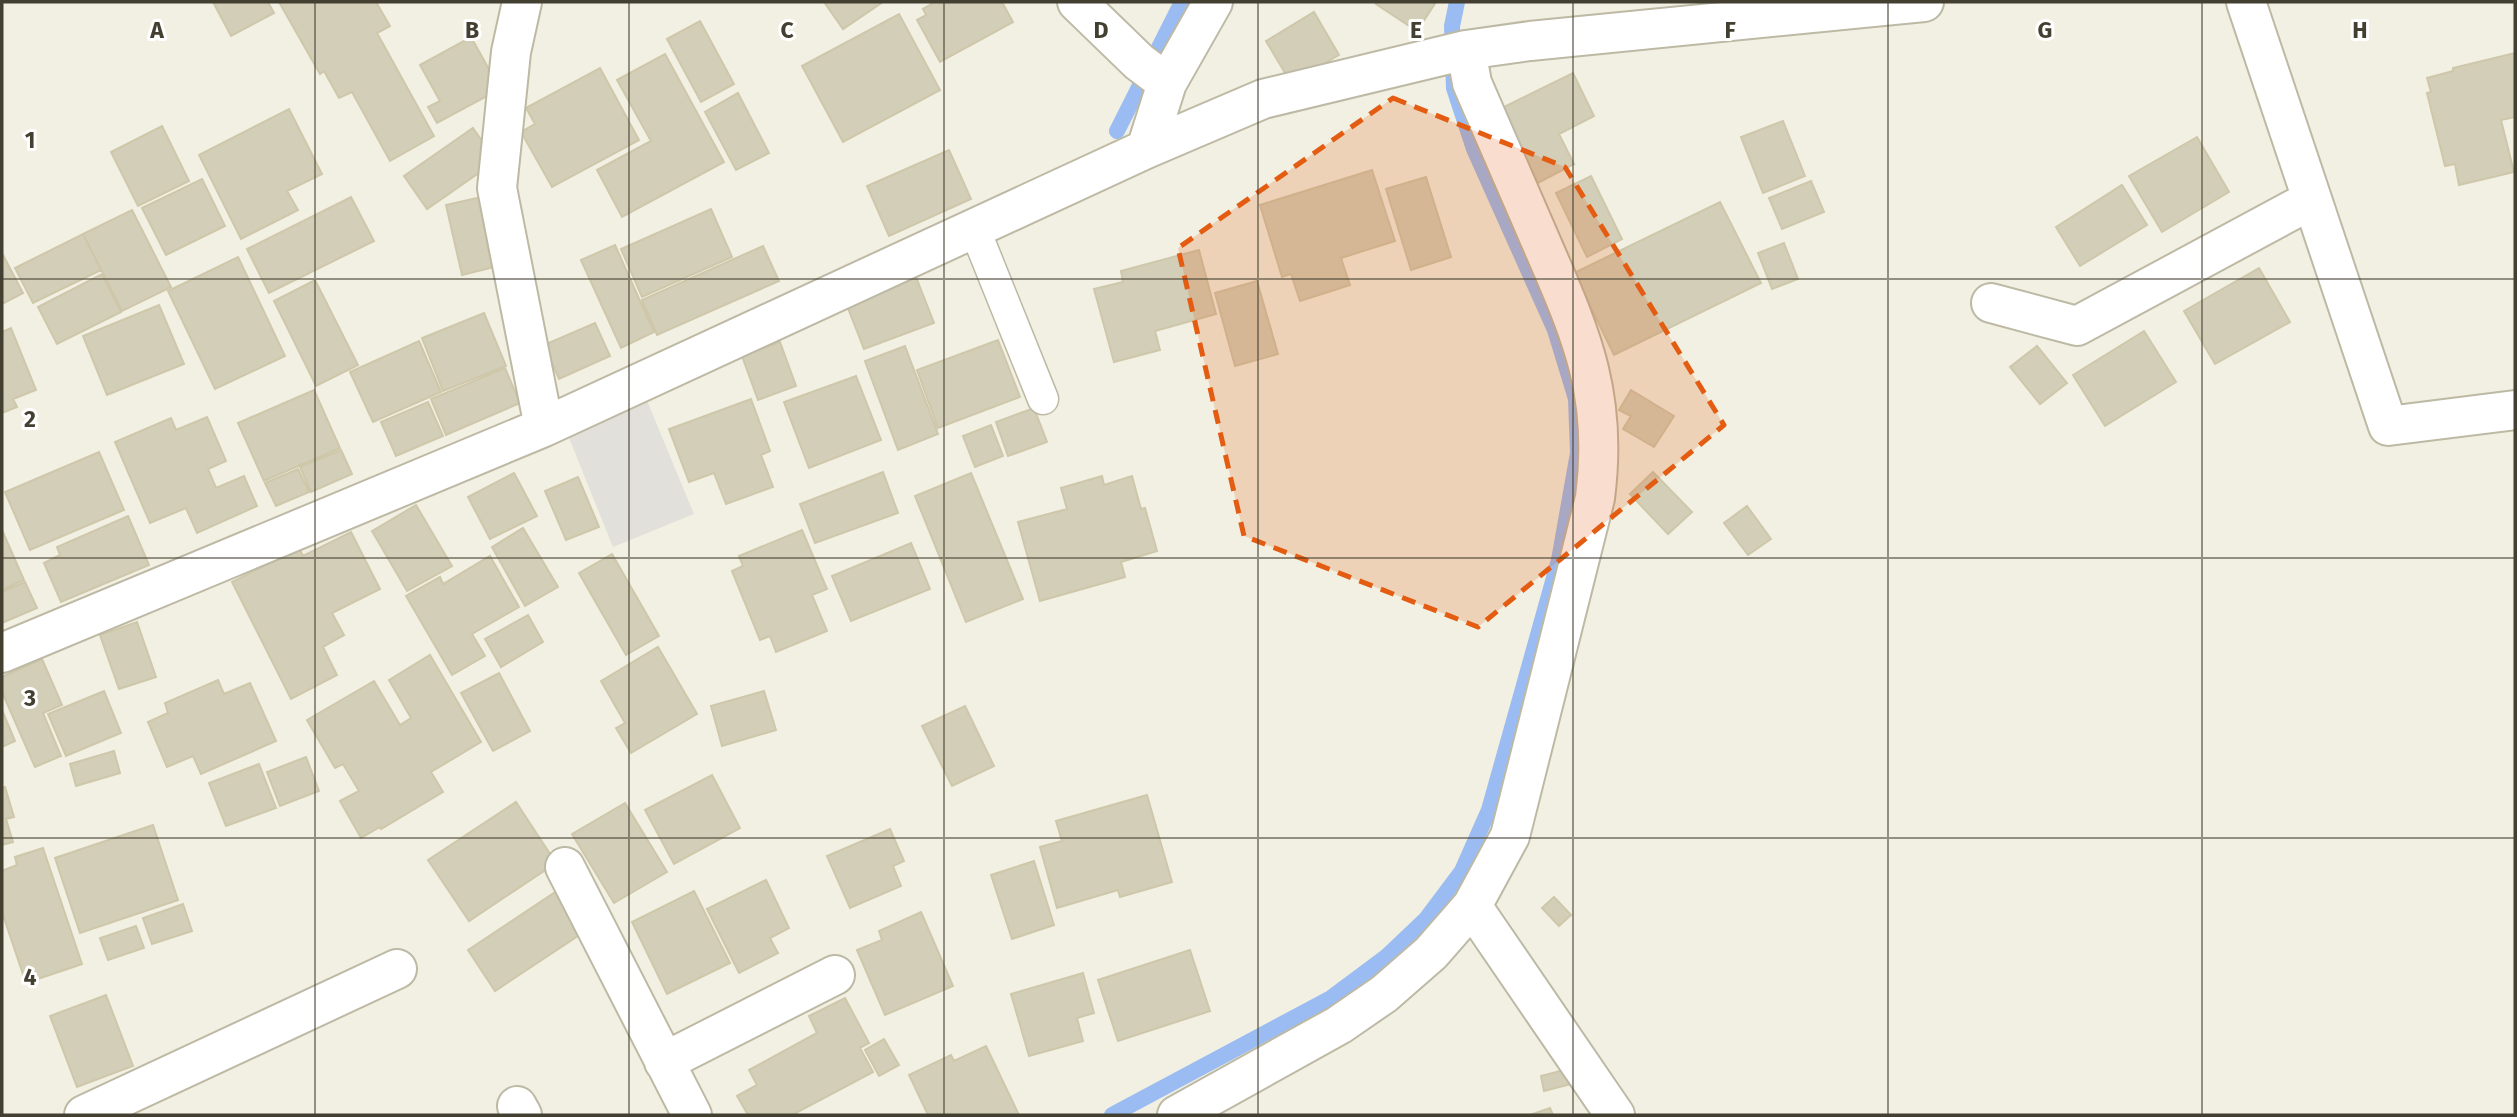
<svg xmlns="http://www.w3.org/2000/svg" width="2517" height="1117" font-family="'Fira Sans',sans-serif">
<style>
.parking{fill:#e1e0db}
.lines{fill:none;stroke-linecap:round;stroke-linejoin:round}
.stream{stroke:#9abcf2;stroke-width:16}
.building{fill:#d3ceb7;stroke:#cec7aa;stroke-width:2}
.lane-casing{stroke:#bdb9a4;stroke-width:33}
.street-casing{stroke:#bdb9a4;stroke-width:42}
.lane{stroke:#fff;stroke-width:30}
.street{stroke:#fff;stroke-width:38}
.marked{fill:#e35c11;fill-opacity:0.2;stroke:#e35c11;stroke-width:5;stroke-dasharray:14 9;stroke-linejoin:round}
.grid{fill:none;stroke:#434032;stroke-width:2;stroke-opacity:0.55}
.grid-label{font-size:23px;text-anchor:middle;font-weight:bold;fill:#434032;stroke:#fff;stroke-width:6;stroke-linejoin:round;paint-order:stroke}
</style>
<rect width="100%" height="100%" fill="#f1f0e2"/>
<path class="parking" d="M645,396l49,118 -81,33 -48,-119z"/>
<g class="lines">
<path class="stream" d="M1117,131l65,-129
M1112,1115l219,-117 55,-41 40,-38 36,-48 27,-61 70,-250 19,-107 -2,-54 -21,-69 -81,-181 -20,-61 -2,-62 5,-24"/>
</g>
<path class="building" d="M213,2h55l6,11 -43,23z
M279,2h97l14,24 -13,7 57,103 -44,25 -38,-69 -13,6 -15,-27 -4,3z
M824,2h59l-40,27z
M935,2h67l11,20 -73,40 -23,-42 9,-5 -3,-6z
M1378,2h58l-19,29 -41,-27z
M1314,12l25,43 -48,28 -25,-42z
M899,14l41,76 -97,52 -41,-76z
M700,21l34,63 -33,18 -34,-63z
M471,37l29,52 -63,34 -9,-16 12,-6 -20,-36z
M2515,53v64l-14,3 13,52 -55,13 -4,-21 -10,2 -18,-73 4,-1 -4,-14 26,-7v-3z
M665,54l59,108 -102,55 -25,-47 54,-29 -34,-61z
M600,68l39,72 -87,47 -31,-55 14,-8 -9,-16z
M1573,73l21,43 -35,18 15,30 -36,19 -36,-75z
M738,93l31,60 -33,17 -31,-58z
M289,109l33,65 -35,17 11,19 -57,29 -42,-84z
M1783,121l22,55 -42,17 -22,-56z
M162,126l27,55 -51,25 -27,-54z
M473,128l23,33 -69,48 -23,-33z
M2197,137l32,55 -67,40 -33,-56z
M949,150l22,49 -82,37 -22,-50z
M1372,170l23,71 -54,17 9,27 -50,16 -9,-27 -9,3 -22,-72z
M1591,176l31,63 -35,18 -31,-64z
M1426,177l25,80 -40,13 -25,-81z
M202,179l23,47 -59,29 -24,-47z
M1811,181l13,31 -42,17 -13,-31z
M2122,185l25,40 -67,41 -24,-39z
M486,196l16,69 -40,10 -16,-70z
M351,197l23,44 -105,52 -22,-44z
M1720,202l41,81 -147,72 -40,-82z
M711,209l21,48 -90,40 -21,-48z
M132,210l39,77 -49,24 -39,-77z
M83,234l18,36 -68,33 -18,-35z
M1784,243l14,36 -26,10 -14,-36z
M615,245l39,87 -33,16 -40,-88z
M763,246l16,35 -122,54 -15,-35z
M1199,250l17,64 -61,17 5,19 -46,12 -20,-73 29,-7 -2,-11z
M2,253l21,40 -21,11z
M238,257l47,99 -70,33 -47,-98z
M2259,268l31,54 -75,42 -31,-53z
M102,274l19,38 -64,32 -19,-37z
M916,277l18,46 -70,26 -18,-46z
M315,280l43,85 -42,21 -42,-85z
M1257,281l21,73 -43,12 -20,-73z
M159,305l25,59 -77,31 -24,-59z
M484,313l22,53 -63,25 -21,-53z
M595,323l15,33 -51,23 -15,-34z
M11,328l25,62 -23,9 4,8 -15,6v-81z
M2144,331l32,51 -71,44 -32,-51z
M998,340l22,57 -82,31 -21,-58z
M419,341l22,51 -68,30 -23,-50z
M780,342l16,44 -38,14 -16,-44z
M905,346l33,88 -40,16 -33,-89z
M2037,346l30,37 -27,21 -30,-37z
M505,368l15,35 -74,32 -15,-36z
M856,376l25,64 -72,28 -25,-66z
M314,390l26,58 -76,33 -26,-58z
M1631,390l43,26 -20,31 -31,-18 8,-13 -12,-6z
M751,399l19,52 -9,4 12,32 -47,17 -12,-31 -25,9 -20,-53z
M428,402l15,34 -47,20 -15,-34z
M1034,408l13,34 -39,14 -12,-34z
M207,417l19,44 -18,8 8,19 28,-12 13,30 -60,27 -11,-25 -36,15 -35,-81 56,-24 5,12z
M991,425l12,31 -28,11 -12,-31z
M341,450l11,24 -41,18 -11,-25z
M99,452l25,58 -94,40 -25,-58z
M298,469l11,23 -33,14 -11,-23z
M883,472l15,41 -83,30 -15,-39z
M1653,472l39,40 -24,22 -38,-40z
M514,473l23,43 -47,23 -22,-42z
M971,473l52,126 -57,23 -51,-126z
M1102,476l2,9 28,-9 9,33 4,-1 12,43 -36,11 4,15 -85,24 -22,-79 49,-13 -6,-21z
M578,477l21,50 -33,13 -21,-49z
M416,505l36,61 -45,25 -35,-60z
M1747,506l24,33 -23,16 -24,-32z
M128,516l21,49 -88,37 -17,-39 16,-8 -3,-8z
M523,528l35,59 -33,19 -33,-59z
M2,530l22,50 -22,10z
M802,530l25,59 -15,6 15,36 -51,21 -6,-16 -10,4 -28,-69 11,-5 -4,-10z
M351,532l29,57 -48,24 12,22 -21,12 14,28 -46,24 -59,-117 67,-34 4,8z
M911,543l19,46 -79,32 -19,-45z
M612,554l47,82 -33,19 -47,-82z
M490,556l29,51 -47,27 13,22 -33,19 -46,-79 34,-19 3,7z
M25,582l12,26 -35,15v-31z
M528,615l15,27 -42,25 -16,-28z
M137,622l19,55 -37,12 -19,-54z
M658,647l39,67 -66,39 -15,-25 9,-5 -24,-42z
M430,655l51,87 -50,30 12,20 -62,37 -1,-2 -19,11 -21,-37 19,-10 -16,-27 -8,4 -28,-48 67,-39 26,44 11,-7 -22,-38z
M42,659l20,46 -19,8 18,43 -26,11 -33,-75v-15z
M499,673l31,58 -37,20 -32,-58z
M218,680l6,14 26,-11 26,58 -75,33 -8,-18 -26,11 -19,-45 20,-9 -3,-10z
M104,691l17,42 -55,23 -18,-42z
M764,691l12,39 -54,16 -11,-40z
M965,706l29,60 -42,20 -30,-60z
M2,710l13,31 -13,6z
M114,751l6,22 -44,13 -6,-22z
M306,757l13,34 -39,15 -13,-34z
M259,764l17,44 -50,18 -17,-43z
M712,775l28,53 -66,36 -29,-54z
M5,787l9,30 -8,2 7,23 -11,3v-57z
M1147,795l25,87 -52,15 -2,-7 -61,18 -17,-61 22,-6 -6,-20z
M516,802l40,61 -87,58 -41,-61z
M625,803l42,69 -53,31 -42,-69z
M153,825l25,75 -98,33 -25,-75z
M890,829l14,32 -11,5 8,20 -51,22 -23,-52z
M43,848l39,116 -56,19 -24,-71v-41l15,-6 -2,-8z
M1034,861l20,64 -42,14 -21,-64z
M766,880l23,48 -19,10 8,15 -39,20 -32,-64z
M563,887l27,41 -95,63 -27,-41z
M694,891l36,72 -63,31 -35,-72z
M1554,897l17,18 -12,11 -17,-18z
M183,904l9,27 -40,13 -9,-26z
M921,912l32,74 -68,29 -28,-65 25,-10 -3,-9z
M136,926l8,22 -36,12 -8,-22z
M1190,950l20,61 -92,30 -20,-61z
M1083,973l11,40 -17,5 6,23 -54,15 -18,-62z
M106,995l27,71 -56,21 -27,-71z
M845,998l24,45 -9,5 13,24 -81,43h-44l-11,-19 20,-11 -8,-15 68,-37 -8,-17z
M884,1039l15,26 -20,11 -14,-26z
M986,1046l33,69h-91l-19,-40 42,-20 3,6z
M1568,1069l3,15 -27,7 -3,-15z
M1550,1108l3,7h-23z"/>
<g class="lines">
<g class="lane-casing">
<path id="lane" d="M975,230l68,169"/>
</g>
<g class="street-casing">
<path id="street" d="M522,2l-11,50 -14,136 47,239
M1077,2l62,60 28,21
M2246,2l142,424 127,-16
M1146,149l21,-66 46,-81
M1991,303l86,23 234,-126
M2,653l542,-226 602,-278 117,-50 203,-49 64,-9 394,-39
M565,867l127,248
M1472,906l143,209
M664,1062l171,-87
M517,1106l5,9
M84,1115l313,-146
M1177,1115l162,-90 45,-31 47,-41 41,-47 38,-70 85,-338c14,-107 -16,-168 -57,-263 -22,-51 -44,-101 -66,-152l-6,-33"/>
</g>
<use href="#lane" class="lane"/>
<use href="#street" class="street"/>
</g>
<path class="marked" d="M1393,98l172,69 159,258 -246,202 -234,-91 -66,-288z"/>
<path class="grid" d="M315,2v1113M629,2v1113M944,2v1113M1258,2v1113M1573,2v1113M1888,2v1113M2202,2v1113M2,279h2513M2,558h2513M2,838h2513"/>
<g class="grid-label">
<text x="157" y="38">A</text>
<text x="472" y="38">B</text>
<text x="787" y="38">C</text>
<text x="1101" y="38">D</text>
<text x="1416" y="38">E</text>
<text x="1730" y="38">F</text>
<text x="2045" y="38">G</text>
<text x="2360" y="38">H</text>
<text x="30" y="148">1</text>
<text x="30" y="427">2</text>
<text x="30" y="706">3</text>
<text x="30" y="985">4</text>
</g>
<rect width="2517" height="1117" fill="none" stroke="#434032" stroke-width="7"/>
</svg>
